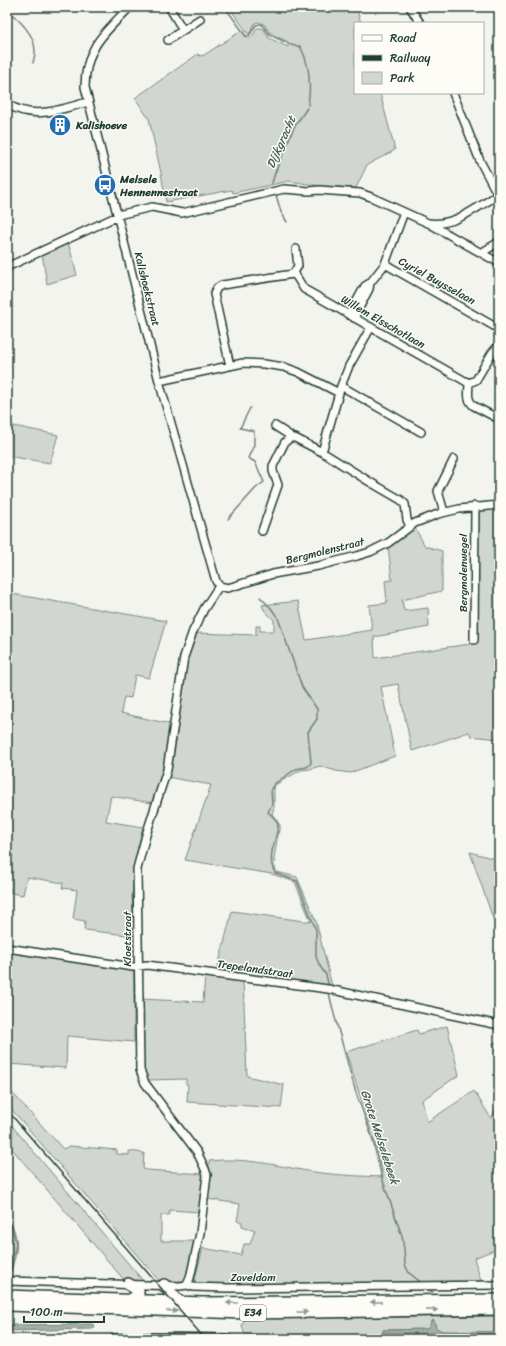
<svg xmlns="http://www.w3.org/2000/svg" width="506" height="1346" font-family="Sriracha,sans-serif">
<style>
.green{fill:#d1d6d1;stroke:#788a82}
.water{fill:#a3aea7;stroke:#6e8179}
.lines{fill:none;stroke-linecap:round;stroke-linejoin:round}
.stream{stroke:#6e8179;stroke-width:1.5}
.minor-casing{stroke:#1f3d34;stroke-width:10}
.major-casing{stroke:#1f3d34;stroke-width:12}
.highway-casing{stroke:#1f3d34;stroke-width:14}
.minor{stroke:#fdfcf7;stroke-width:7}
.major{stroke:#fdfcf7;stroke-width:9}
.highway{stroke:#fdfcf7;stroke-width:11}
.rail{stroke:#1f3d34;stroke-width:1.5}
.oneway{fill:#8e9c96}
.labels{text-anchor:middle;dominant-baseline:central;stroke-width:3;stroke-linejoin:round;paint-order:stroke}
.shield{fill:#fdfcf7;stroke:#62766e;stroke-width:1}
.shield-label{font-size:10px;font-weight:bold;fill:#1f3d34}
.poi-label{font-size:11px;font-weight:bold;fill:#1f3d34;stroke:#fdfcf7;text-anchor:start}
.street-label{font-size:11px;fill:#1f3d34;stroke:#fdfcf7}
.water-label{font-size:12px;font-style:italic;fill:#475f56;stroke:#fdfcf7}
</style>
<rect width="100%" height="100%" fill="#f4f4ef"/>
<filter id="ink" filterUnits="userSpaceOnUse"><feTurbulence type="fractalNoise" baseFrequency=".025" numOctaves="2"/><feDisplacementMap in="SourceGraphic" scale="8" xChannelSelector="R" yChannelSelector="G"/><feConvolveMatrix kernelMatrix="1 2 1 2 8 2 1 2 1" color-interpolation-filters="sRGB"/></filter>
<g filter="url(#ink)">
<path class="green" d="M229,7h127l5,16h-6v70h25l15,57 -28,15 -11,23 -36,-2 -31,-5 -56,12 -1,-3 -66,12 -5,-29 -12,-54 -14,-21 63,-44 2,2 4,-1 37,-24 7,8 4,-2 5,-9h6l6,10 19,9v-5l-18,-9 -6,-9 -6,-2 -3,1 -5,10 -2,1z
M68,242l9,33 -30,9 -5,-30z
M7,409l2,16 49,10 -8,28 -43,-7z
M499,508v231l-28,-3 -2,-4 -57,19 -14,-67 -17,3 14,69 -45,17 -14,-2 -16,-5 -10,3 -9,1 -26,15 -1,5v17l-2,7 8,11v6l-3,8 -3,20 1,9 2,4 20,5 19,44 16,65 -115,-15 15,-60 79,11 -16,-40 -23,-8 -87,-14 26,-75 -44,-8 20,-122 8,-22 61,2v-9h4v5h14v-11l-10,-10 -2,-5 36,-4 8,39 66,-10 -3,-25 18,-2 -2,-22 7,-1 -4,-34 26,-20 11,20 17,5v40l-40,9 2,11 24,-3 1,19 -55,10 1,21 101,-15v-134z
M7,593l159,28 -17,57 -14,-3 -4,23 -7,-1 -3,16 49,11 -8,51 -10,28 -41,-7 -5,25 37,6 -8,33 -3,37 3,39 -51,-6 1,-9 -12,-2 4,-29 -15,-2 1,-5 -36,-6 -4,18 -12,-2v-4h-4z
M470,852l29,8v76z
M7,952l127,18v72l-67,-6 -1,32 -59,-4z
M205,975l38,6 4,95 37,9 -3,23 -94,-6 1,-17 -2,-1v-5l-38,1 -5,-8 -3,-73 63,3z
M447,1026l12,49 -37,25 5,22 47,-31 17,27 8,-15v145l-25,10 7,23 -131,3 -154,1 -2,-2 9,-35 38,7 3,-11h6l5,-14 -13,-4v-4l-5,-1 3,-17 -33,-5 2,-38c33,-4 66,4 98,10 25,4 51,5 76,6l-4,-20 -33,-105 71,-22 2,4z
M495,1028h4v37l-6,-22 5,-1z
M7,1087l56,62 7,-3 47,4v4l12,1v-4l15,2 -1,16 4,1 56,4 -3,38 -30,-2 -1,5h-8v26h33l-7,32 -4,8 -23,1 -153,-178z
M7,1120l137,162 -19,-1 -118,-138z
M7,1212c13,30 12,35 2,65h-2z
M499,1316v16l-57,-1 -6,-3 -2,-7 -7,8 -44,1v6l-2,3 -135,-4 -2,-2 -2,-8 3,-6z"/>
<path class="water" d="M434,1320l2,8 6,3 57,1v4l-72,-3h-44v-3l44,-1 3,-3 1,-5z
M92,1324l3,2 -2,3 -86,2v-6z"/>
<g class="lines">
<path class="stream" d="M225,7l21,29h3l7,-11 5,-1c4,3 5,7 9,11l24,11h6c10,18 11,39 8,59
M7,10c12,10 28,24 28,41 0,3 -1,8 -2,12
M272,183l3,-10 19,-46 13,-19
M276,195l5,17 6,10
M228,519l28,-31 8,-6 -9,-20 -7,-4 6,-13v-14l-14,-3 10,-20
M260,597l11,11 7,10 24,69 15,22v10l-9,13 3,31 -4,4 -11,2 -22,15 -3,5 1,15 -4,8c3,3 7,6 9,10 5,10 -13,31 -2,51l22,8 19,49v27l4,9 6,9 3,12
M329,993l5,21 22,79 16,44 10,41 20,58 2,13 1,16 4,8 13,10
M7,1216l6,14 3,14 -7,34
M425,1290l8,2
M7,1322v-9"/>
<g class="minor-casing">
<path id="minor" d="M130,7c-26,26 -45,41 -45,80l74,294 57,200 3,5
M169,7l14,23
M410,7l10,16
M168,40l32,-21
M453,93l27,68 19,36
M7,104c28,17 53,5 81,-2
M430,224l69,39
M481,253l18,-11
M385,264l114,65
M7,267l115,-53 30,-7 30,6 102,-24 25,2 10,-1 41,3 11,4 57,26c26,4 49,-16 70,-28
M293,274l5,-8 -2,-17
M349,315l16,-29 5,-3 15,-19 19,-52
M354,318l15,-29 1,-6
M499,345l-7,8 -16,27 -7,3c0,8 -3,17 5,23l25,13
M230,366l-16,-72 3,-6 5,-3 71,-11 3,2 8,13 161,92 4,2
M159,381l84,-18 21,1 20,3 14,5 41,21
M341,386l80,46
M275,426l14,9 1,3h5l27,14 48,30 31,18 4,4 2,16 3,6
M322,452l19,-66 8,-20 22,-39
M444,512l-6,-21 16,-32
M262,531l16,-46 -5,-14v-5l12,-24 5,-4
M219,586l9,2 45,-14 45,-8 39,-10 13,-4 18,-9 27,-20 23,-9 21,-5 40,-4
M474,640l1,-134
M7,948l126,19 14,-2 181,24 171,36
M7,1281l173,5 7,-1 6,2 34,1 272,-3
M187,1285l3,-7 10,-45 7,-58 -2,-6 -8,-17 -52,-69 -5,-13 -3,-201 9,-34 21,-65 17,-113 9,-26 11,-22 15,-23"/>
</g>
<g class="major-casing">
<path id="major" d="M115,1339l38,-1 73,1"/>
</g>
<g class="highway-casing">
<path id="highway" d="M128,1284l10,6v5l-9,6
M164,1285l15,17
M7,1296l196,7 296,-3
M7,1305l238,8 254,-4"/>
</g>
<use href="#minor" class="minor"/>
<use href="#major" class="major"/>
<use href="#highway" class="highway"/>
<path class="rail" d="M7,1110l198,229"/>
</g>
<defs><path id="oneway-solid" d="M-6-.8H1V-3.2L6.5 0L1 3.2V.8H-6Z"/></defs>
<g class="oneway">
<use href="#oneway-solid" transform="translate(376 1302) rotate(179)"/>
<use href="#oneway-solid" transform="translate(232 1303) rotate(-180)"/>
<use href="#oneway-solid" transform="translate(432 1310) rotate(-1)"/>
<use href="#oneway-solid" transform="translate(172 1311) rotate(2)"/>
<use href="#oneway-solid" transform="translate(302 1312) rotate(-1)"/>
</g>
</g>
<defs>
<g id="building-disc" transform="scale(1.15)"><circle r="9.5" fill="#1f6fb2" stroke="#fdfcf7"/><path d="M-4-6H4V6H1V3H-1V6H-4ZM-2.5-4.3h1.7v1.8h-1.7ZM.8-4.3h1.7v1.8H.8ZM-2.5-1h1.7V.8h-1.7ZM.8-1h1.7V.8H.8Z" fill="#fff"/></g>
<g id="bus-disc" transform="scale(1.15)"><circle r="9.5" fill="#1f6fb2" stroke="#fdfcf7"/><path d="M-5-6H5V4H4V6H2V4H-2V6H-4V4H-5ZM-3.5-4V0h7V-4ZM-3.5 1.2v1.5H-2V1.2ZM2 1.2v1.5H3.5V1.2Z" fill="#fff"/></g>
</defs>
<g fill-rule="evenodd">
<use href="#building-disc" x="60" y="125"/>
<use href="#bus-disc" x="105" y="185"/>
</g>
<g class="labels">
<rect class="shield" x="240" y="1305" width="26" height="16" rx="3"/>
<g class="shield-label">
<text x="253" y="1313">E34</text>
</g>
<g class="poi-label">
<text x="76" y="125">Kalishoeve</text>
<text x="120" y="179">Melsele<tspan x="120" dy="13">Hennennestraat</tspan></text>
</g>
<g class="street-label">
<text transform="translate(437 281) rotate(29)">Cyriel Buysselaan</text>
<text transform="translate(147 289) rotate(76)">Kalishoekstraat</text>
<text transform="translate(383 322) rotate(30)">Willem Elsschotlaan</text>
<text transform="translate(325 551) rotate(-14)">Bergmolenstraat</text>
<text transform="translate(463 573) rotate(-90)">Bergmolenwegel</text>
<text transform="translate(127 939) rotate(-90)">Kloetstraat</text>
<text transform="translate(255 969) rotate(8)">Trepelandstraat</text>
<text x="253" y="1277">Zaveldam</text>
</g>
<g class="water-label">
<text transform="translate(281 142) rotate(-66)">Dijkgracht</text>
<text transform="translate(380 1137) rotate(72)">Grote Melselebeek</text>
</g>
</g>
<rect width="506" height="1346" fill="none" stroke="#fdfcf7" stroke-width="24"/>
<rect x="12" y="12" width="482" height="1322" fill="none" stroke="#1f3d34" stroke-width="1.5" filter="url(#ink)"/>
<rect x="354" y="22" width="130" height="72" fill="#fdfcf7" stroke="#a4b0a9"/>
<rect x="362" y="35" width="20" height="6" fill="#fdfcf7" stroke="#a4b0a9"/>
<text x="390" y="42" font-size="12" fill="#1f3d34">Road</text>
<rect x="362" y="55" width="20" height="6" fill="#1f3d34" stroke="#a4b0a9"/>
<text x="390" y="62" font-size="12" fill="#1f3d34">Railway</text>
<rect x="362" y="72" width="20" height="12" fill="#d1d6d1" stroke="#a4b0a9"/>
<text x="390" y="82" font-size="12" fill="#1f3d34">Park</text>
<path d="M24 1316v6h80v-6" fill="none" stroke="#1f3d34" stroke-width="2"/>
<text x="30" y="1316" font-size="12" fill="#1f3d34" stroke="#fdfcf7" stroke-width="3" paint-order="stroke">100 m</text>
</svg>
